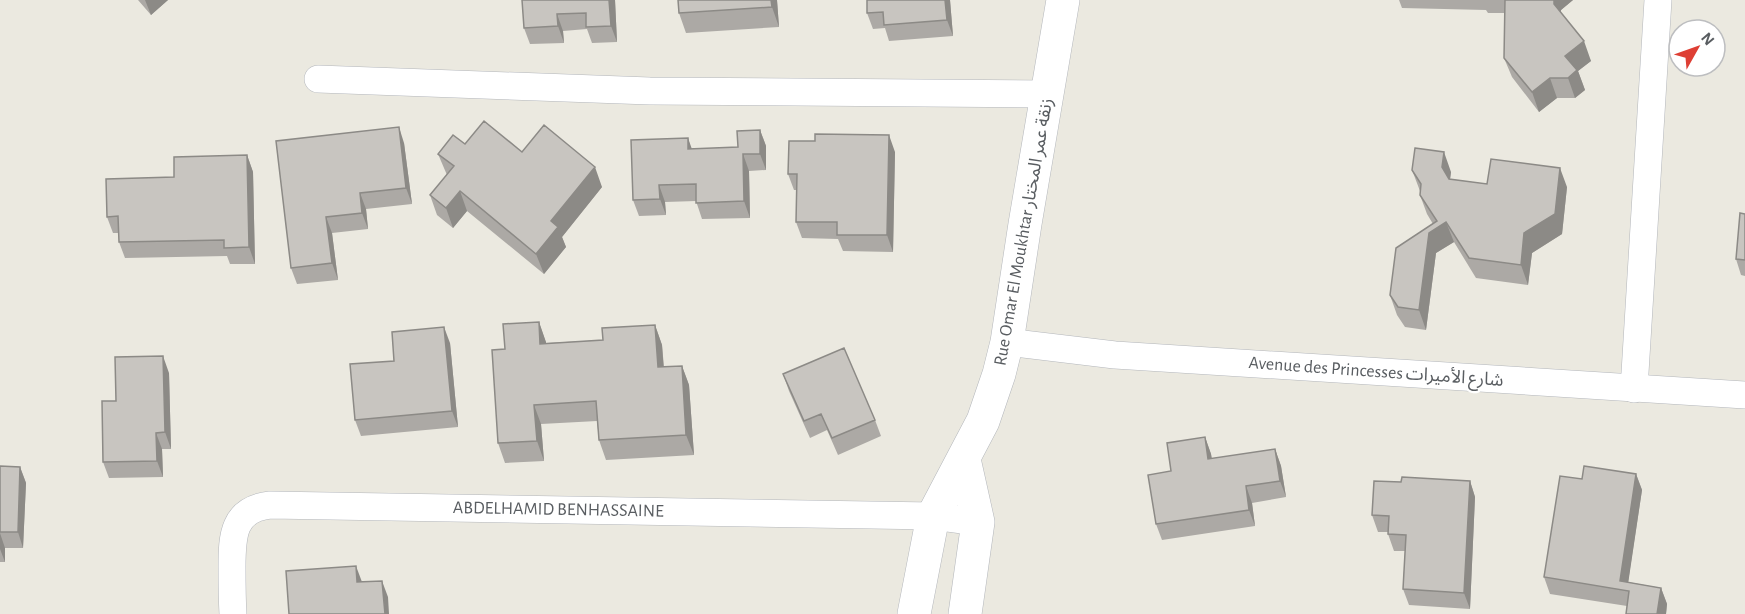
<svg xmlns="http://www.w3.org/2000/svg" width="1745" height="614" font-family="'Alegreya Sans','Noto Sans Arabic',sans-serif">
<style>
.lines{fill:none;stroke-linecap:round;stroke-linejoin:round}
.minor-casing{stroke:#b3b6bb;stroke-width:28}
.tertiary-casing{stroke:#b3b6bb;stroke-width:34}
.minor{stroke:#fff;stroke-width:27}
.tertiary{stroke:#fff;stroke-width:33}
.wall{fill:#aca9a5}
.shaded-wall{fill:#8c8a86}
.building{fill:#c8c5c0;stroke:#8c8a86;stroke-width:1.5}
.labels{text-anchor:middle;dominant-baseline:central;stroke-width:4.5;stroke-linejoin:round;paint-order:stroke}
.street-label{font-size:18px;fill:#595d61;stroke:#fff}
</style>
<rect width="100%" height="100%" fill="#ebe9e0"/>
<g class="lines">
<g class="minor-casing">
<g id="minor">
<path d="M318,79l332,12 397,3"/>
<path d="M1007,342l108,13 630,40"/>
<path d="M1634,389l24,-389"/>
<path id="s1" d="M233,614c-1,-16 -1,-31 -1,-47 0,-31 1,-58 38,-62l663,11 45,6"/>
</g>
</g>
<g class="tertiary-casing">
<path id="tertiary" d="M964,459l14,63 -13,92
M914,614l19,-98 50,-95 16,-47 8,-32 18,-118 38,-224"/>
</g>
<use href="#minor" class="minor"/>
<use href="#tertiary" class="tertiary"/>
</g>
<path class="wall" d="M138,0h30l-17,15z
M522,0h93l2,42 -25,1 -5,-14 -24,2 1,12 -34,1 -6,-16z
M678,0h99l2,27 -93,6 -7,-20z
M950,0l3,36 -64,5 -4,-13 -12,1 -6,-16z
M1399,0h174l-12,10v3l30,48 -13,10 7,19 -10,8h-18l-18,14 -27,-35 -8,-19 1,-45h-17l-2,-3 -84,-2z
M760,130l6,16v24l-17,1 1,47 -48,1 -6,-18 -31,1 1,13 -27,1 -6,-16 55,-62 3,11 47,-2z
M276,141l128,2 8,61 -46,5 2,20 -36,4 6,47 -41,4 -6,-16z
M815,141l80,11 -2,100 -50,-1 -5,-12 -36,-1 -6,-16 1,-32h-3l-6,-16z
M465,144l57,8 80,35 -40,50 4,10 -22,27 -77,-63 -14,17 -16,-13 -7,-20 17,-20 -9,-21z
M247,155l6,17 2,92h-25l-3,-8 -102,2 -6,-16v-9h-6l-6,-16 67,-40z
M1412,170l39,2 -1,7 37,5 80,3 -5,47 -30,19 -4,32 -52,-7 -22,-36 -18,11 -10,77 -21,-3 -8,-12 -7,-20 43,-71 -6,-10 -7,-19v-4z
M1745,214v62l-4,-1 -5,-16z
M539,322l7,21 57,-3 52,-15 7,20 2,22 18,-1 7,19 5,70 -88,5 -7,-20 -2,-19 -56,3 3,37 -39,2 -7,-20z
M450,343l8,84 -97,9 -6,-16 13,-56 26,-3z
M169,373l2,76h-9l1,28 -54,1 -6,-16 13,-61z
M783,374l92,46 6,16 -43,19 -11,-25 -17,8 -21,-47z
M1205,437l6,17 1,5 63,-10 6,17 5,31 -34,6 3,23 -93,14 -6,-16 15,-53z
M0,466l20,1 6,16 -3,65h-18v14h-5z
M1636,474l6,16 -14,92 33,6 6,16 -1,10h-40l1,-8 -77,-12 -6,-17 38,-98z
M1470,481l5,16 -5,112 -61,-4 -6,-16 2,-38h-11l-6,-17v-2h-10l-6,-17 29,-33z"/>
<path class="shaded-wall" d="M145,0h23l-17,15z
M609,0h6l2,42 -6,-16z
M771,0h6l2,27 -7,-20z
M945,0h5l3,36 -6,-16z
M1554,0h19l-12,10v13l-7,-19z
M557,14l6,17 1,12 -6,-17z
M1584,41l7,20 -13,10 7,19 -10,8 -7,-20 -3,-22z
M1550,78l7,20 -18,14 -7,-20z
M399,127l5,16 8,61 -6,-16z
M760,130l6,16v24l-6,-16z
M889,135l6,17 -2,100 -6,-17z
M688,138l6,17 -6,-6z
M1444,152l7,20 -2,15 -7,-20z
M743,154l6,17 1,47 -6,-17z
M247,155l6,17 2,92 -6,-17z
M595,167l7,20 -40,50 4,10 -22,27 -8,-20 15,-33z
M1560,168l7,19 -5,47 -30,19 -4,32 -7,-20 3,-32z
M659,185l6,17 1,13 -6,-16z
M460,191l7,20 -14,17 -7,-20z
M360,193l6,16 2,20 -6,-16z
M326,217l6,16 6,47 -6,-17z
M1446,222l8,20 -18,11 -10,77 -7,-20 10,-77z
M539,322l7,20 1,21 -7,-19z
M655,325l7,20 3,42 -7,-20z
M444,327l6,16 8,84 -6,-16z
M163,356l6,17 2,76 -6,-17z
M682,366l7,19 5,70 -8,-20z
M534,405l7,19 3,37 -7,-20z
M156,433l6,16 1,28 -6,-16z
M1205,437l6,17 3,22 -6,-17z
M1275,449l6,17 5,31 -6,-16z
M20,467l6,16 -3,65 -5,-16z
M1636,474l6,16 -15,101 -7,-10z
M1470,481l5,16 -5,112 -6,-16z
M1246,486l6,17 3,23 -6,-16z
M0,533l5,15v14l-5,-13z
M356,566l6,16h-5z
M382,581l6,16 1,17h-4z
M1661,588l6,16 -1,10h-9z"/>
<path class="building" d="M522,0h87l2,26 -25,1v-14l-29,1 1,12 -34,2z
M678,0h93l1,7 -93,6z
M867,0h78l2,20 -63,5 -1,-13 -16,1z
M1505,0h49v4l30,37 -19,15 12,14 -9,8h-18l-18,14 -28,-34z
M484,121l38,31 22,-27 51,42 -44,54 7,6 -22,27 -76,-63 -14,17 -16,-13 24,-29 -16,-12 15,-19 12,9z
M399,127l7,61 -46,5 2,20 -36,4 6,46 -41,5 -15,-127z
M760,130v24h-17l1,47 -48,2v-19l-37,1 1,14 -27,1 -2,-60 57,-2v11l50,-2 -1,-16z
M815,134l74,1 -2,100h-50v-13h-41l1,-48h-9l1,-33h26z
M1415,148l29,4 -2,15 7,12 38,5 4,-25 69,9 -5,46 -31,19 -3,32 -52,-7 -23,-36 -17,11 -10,77 -21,-3 -8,-12 6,-47 41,-27 -17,-26 1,-11 -9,-14z
M247,155l2,92 -25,1v-8l-105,2 -1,-26 -11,1 -1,-38 68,-2v-20z
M1740,213l5,1v46l-9,-1z
M539,322l1,22 63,-4 -1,-12 53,-3 3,42 24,-1 4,69 -87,5 -3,-39 -62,4 3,36 -39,2 -6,-93 13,-1 -2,-25z
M444,327l8,84 -97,9 -5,-56 44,-3 -2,-29z
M844,348l31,72 -43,18 -11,-24 -17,7 -21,-47z
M163,356l2,76 -9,1 1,28 -54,1 -1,-61h14l-1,-44z
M1205,437l3,22 67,-10 5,32 -34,5 3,24 -93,14 -8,-49 23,-4 -4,-28z
M0,466l20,1 -2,65h-18z
M1584,466l52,8 -16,107 41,7 -4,26h-31l3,-23 -85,-14 16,-101 22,3z
M1402,477l68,4 -6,112 -61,-4 3,-54 -18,-1 1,-18 -17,-1 2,-34 27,1z
M356,566l1,16 25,-1 3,33h-96l-3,-43z"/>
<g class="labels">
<g class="street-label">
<text transform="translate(1024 232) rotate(-80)">Rue Omar El Moukhtar زنقة عمر المختار</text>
<text transform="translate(1376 372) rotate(4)">Avenue des Princesses شارع الأميرات</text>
<text stroke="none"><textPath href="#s1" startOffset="418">ABDELHAMID BENHASSAINE</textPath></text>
</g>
</g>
<g transform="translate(1697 48) rotate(50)"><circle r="28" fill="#ffffff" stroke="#bdbec0" stroke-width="1.5"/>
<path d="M0-4.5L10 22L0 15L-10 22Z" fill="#de3f34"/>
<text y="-9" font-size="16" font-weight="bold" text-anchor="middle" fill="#595d61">N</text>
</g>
</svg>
